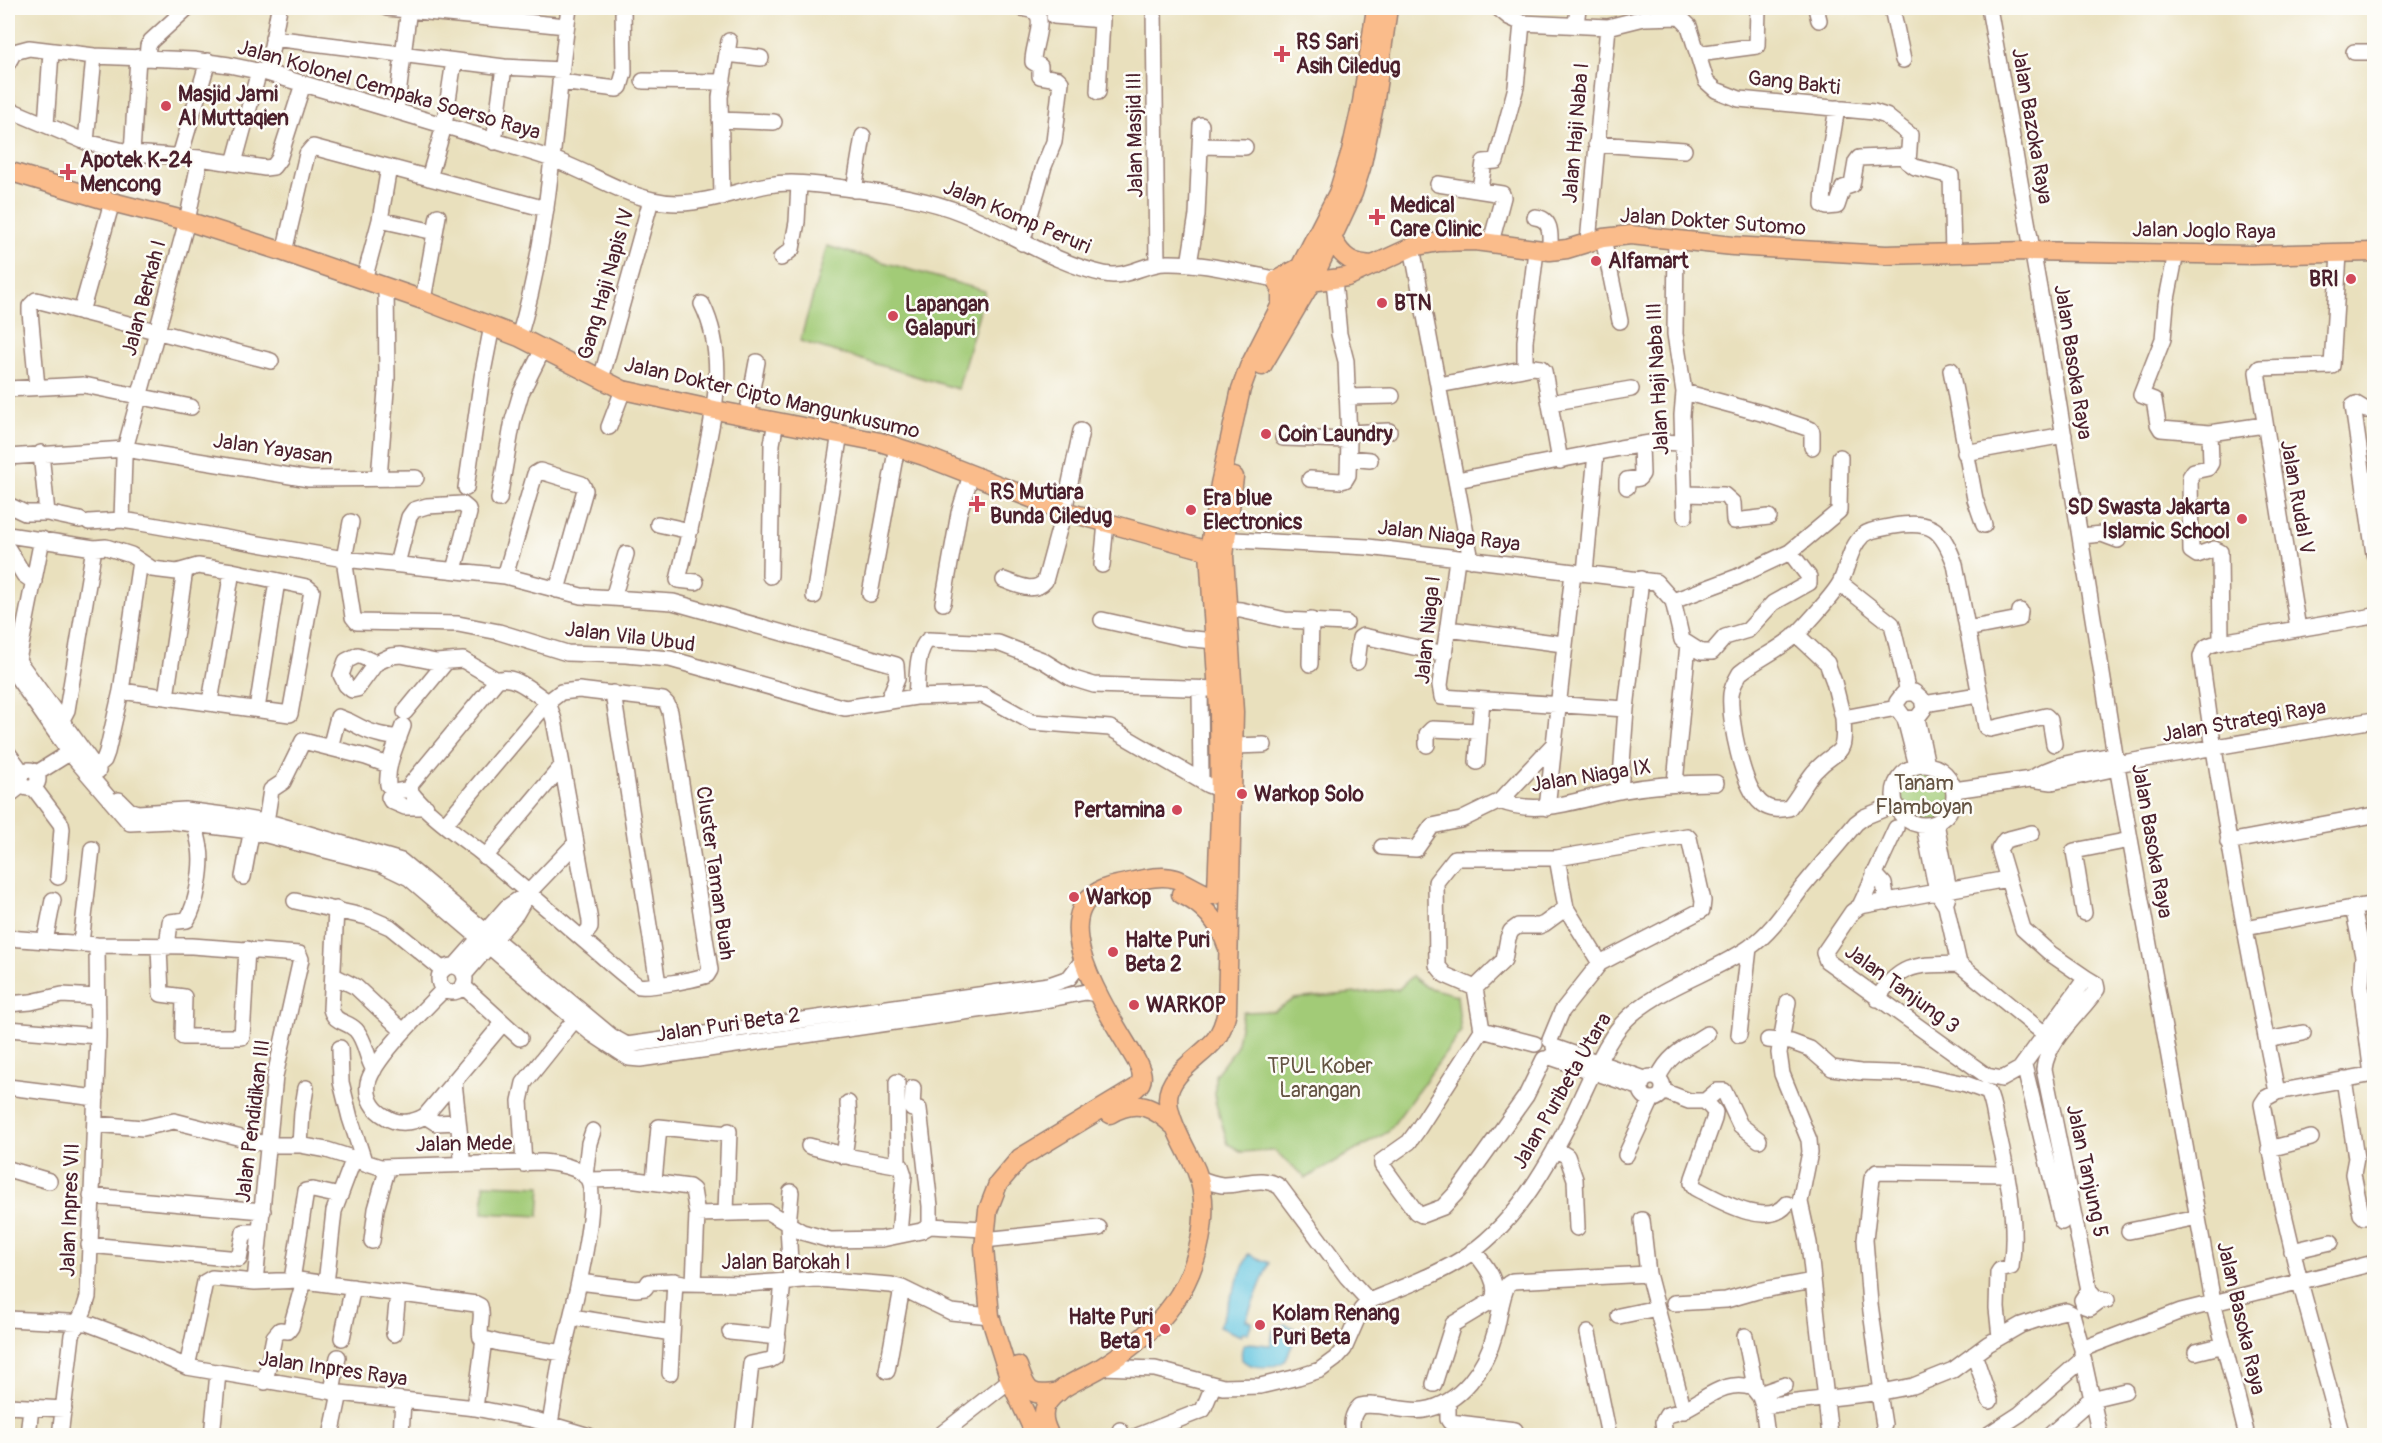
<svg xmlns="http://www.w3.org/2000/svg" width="2382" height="1443" font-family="Pangolin,sans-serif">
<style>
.green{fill:#a2cb77;stroke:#767551;stroke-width:1.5}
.water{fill:#62c5e0;stroke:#567286;stroke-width:1.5}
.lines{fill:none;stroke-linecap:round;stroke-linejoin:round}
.minor-casing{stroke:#9a8074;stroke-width:18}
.major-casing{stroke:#9a8074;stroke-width:21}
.minor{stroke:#fff;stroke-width:15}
.major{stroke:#fabc8b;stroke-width:18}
.poi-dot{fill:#d1495b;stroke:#fdfcf7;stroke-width:2}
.labels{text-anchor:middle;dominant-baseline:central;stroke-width:5;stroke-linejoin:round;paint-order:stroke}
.poi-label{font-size:21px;font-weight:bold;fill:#4a1f2b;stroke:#fdfcf7;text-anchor:start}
.street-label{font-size:21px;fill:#4a1f2b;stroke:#fdfcf7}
.park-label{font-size:21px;fill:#645342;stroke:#fdfcf7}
</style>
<rect width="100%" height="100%" fill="#fdfcf7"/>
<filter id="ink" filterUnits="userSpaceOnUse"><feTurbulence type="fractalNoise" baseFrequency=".0167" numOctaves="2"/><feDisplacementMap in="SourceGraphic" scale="12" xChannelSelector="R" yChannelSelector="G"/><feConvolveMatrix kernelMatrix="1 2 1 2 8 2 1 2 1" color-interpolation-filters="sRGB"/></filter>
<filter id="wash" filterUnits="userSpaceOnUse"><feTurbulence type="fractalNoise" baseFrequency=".008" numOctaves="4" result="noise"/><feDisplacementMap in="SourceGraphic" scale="24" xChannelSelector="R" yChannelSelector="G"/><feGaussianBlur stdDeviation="1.35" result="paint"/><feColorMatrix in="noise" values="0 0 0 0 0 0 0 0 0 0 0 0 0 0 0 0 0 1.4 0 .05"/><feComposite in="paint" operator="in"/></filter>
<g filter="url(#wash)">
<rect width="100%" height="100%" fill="#e9e0bd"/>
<path class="green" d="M827,246l158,45 -27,98 -158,-48z
M1895 795a30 30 0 1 1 60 0a30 30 0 1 1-60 0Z
M1412,976l14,11 31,8 4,37 -73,100 -82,46 -32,-28 -32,2 -14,-8 -13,-43v-26l21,-27 7,-36 31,-1 20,-12 105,-10z
M484,1184l57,2 -2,30 -56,-3z"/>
<path class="water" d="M1248,1254l21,9 -23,57 6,2 -4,11 -5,-1 -2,4 -22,-9z
M1285,1324l9,4 2,9 -11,24c-12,8 -32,8 -43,-1 -4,-26 15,-14 29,-15l2,-15z"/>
</g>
<g filter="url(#ink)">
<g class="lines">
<g class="minor-casing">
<path id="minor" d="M387,8l179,18
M1022,8c4,1 11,2 14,5 9,8 -4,37 -3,49l7,4v10l18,3 3,3 -7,60 -10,24 -22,77
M1154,8l3,255
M1498,8l11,9 13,6 86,4 36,-9 36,-1 9,9 17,55 10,9 23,9 135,13 12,4 24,19 -2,27 7,5 36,9 2,77
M1816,8l3,12
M1892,8l11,52
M1989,8l61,342 65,405 98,547 34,134
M1054,16l48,4
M1576,25l2,-17
M273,38l231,29 57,3
M2354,52h20
M727,54l34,4
M1698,54l59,-8 1,-38
M147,58l1,-12 3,-5 36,-33
M8,63l6,-11 15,-4 65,8 99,4 36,5 38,8c94,28 189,55 282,85 35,11 67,34 104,42 40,10 76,-8 115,-15 27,-5 58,1 85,4 37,5 75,10 109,24 48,19 91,50 142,61 23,5 40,-11 62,-11 41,-1 81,12 121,18
M267,73l12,-65
M643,81l80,1
M560,82l57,7 3,-2 4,-14 -1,-65
M1098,92l4,-72 -3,-12
M1837,108l-13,78 -1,19 4,2 10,-1 6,-18 9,-3 4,-23 3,-4 48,-2
M8,109l78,33 46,11 68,5 65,10 8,-1 6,-8 24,-75
M396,111l13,-103
M720,120l54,2
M46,125l5,-73
M86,142l8,-86
M494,142l10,-75
M1596,144l88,6
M1200,146l45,1
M132,153l6,-96
M180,156l28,-95
M234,163l25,-92
M429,178l15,-52 10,-65
M1438,184l64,10 1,3 -12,45
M1480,189l4,-27 12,-1 20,-74 6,-64
M854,190l9,-54
M722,197l-2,-100 9,-56
M1535,217c18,2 15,19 15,34
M380,220l55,12
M1603,238l17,83
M1676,239l-1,95 9,58 -2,23 3,101
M1588,242l20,-215
M1412,247l59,313
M284,252l23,-98 6,-7 233,62
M2176,253l-10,51 -3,35 -22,56 13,5 4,24 3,5 49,4 54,-8
M781,258l11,-9 5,-27 2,-38
M1189,264l8,-49 4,-90
M364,280l16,-60 9,-53
M423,300l15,-84
M81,312l31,-110
M519,337c32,-106 35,-220 50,-329
M1525,368v-27l11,-90
M1951,370l24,129 9,26
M601,379l50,-179
M1439,385l94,-18 8,1 3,3 16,90
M37,387l-7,-75v-6l6,-6 235,61
M8,389l76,-4 107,22
M1684,392l81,22 45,15 2,3v15
M1347,397l45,-1
M1550,403l81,-14
M2366,410l-10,-6 -3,2 21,148
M747,416l10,-54
M609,427l14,-37
M1349,433l40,-2
M2210,433l1,30 -3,5 -14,3 -4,6 1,74 6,4 17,-6 6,3 1,90
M1283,438l66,2
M125,449l62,-228 13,-63
M41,453l6,60
M1965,453l99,-18
M8,457l117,-8 184,30 107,-1
M1349,458l21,2
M379,478l8,-100 -1,-91
M1310,479l31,2 4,-1 3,-5 1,-35 -3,-79 -7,-27 -5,-54
M1457,480l163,-32 36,-6 27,1
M1627,487v-7l12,-2 3,-4 -1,-29
M466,488l16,-111 10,-51
M1685,494l39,1 9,8 1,18 35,-4
M499,499l14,-79 8,-27 22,-44
M8,505l17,8h22l33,7
M122,520l2,-62
M89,522l33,-2 13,2 209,37 161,17 76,20 92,6 223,63 1,14 -9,22
M351,522l-7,37 9,58 4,5 101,2 41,8 68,21 59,2 44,4 175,49 71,-11 67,-2 49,27 78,6 98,57 22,8
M658,524l32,7
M8,535l86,13 -27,162 -10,19
M2081,536l21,-2 16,6
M1215,539l153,8 288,35 17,19 9,39 19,12h11l13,-15 23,-7 25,-27 36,-20v-6l-19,-25
M94,548l12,-1 25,8 21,14 25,3 21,-6 34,5 75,16 5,4 -22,123 -169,-23
M8,549l16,26 10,7
M1457,559l-17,126 2,12 184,12
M397,564l12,-47 5,-7 13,-4 35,-2 6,5 1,4 -15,57
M1102,565l4,-42
M1585,573l11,-120
M505,576l30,-102 5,-3 42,13 3,6 -28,100
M770,576l2,-132 4,-23
M1004,580c14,5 30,14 41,1l19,-70 17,-80
M696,582l-18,-2c9,-37 18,-75 25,-113 11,-53 25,-111 -1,-163
M1840,583l52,41 16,68
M870,594l27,-148
M814,596l26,-163
M613,598l13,-44
M1673,601l64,-24 53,-25 49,-41 1,-54
M943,603l16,-90 12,-38
M1227,609l14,1 44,10 61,3
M1102,620l81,18 32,3
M1448,629l115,15
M1967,629l52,-10 1,-8
M2298,629l-41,-257 3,-4 72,-2 7,-112
M1796,634l31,29 7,19 9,36
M8,647l90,124
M1357,662l3,-24 3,-2 82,18
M376,663l-18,-8 -12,6 -5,14 5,10 6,5 5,-1 19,-26 15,-7 10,-1 35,7 27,-2 34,20
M8,664l62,89 60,70 40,-2 81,10 129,33 29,14 182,155 38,25 11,1 400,-58 46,-9 11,2
M1310,664l1,-44
M17,665l25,-126
M1200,689l1,92
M613,693l45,291
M166,697l19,-127
M916,697c2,-17 -1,-45 12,-57l70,3 44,17 29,18 23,7 124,4
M210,702l22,-131
M1924,704l54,-9
M1897,708l-54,10c3,44 -5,27 -29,54 -9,11 -16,25 -25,36 -8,2 -19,2 -27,-4 -20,-16 -33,-85 -31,-110 1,-8 5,-14 9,-21 17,-14 41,-24 57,-39 10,-10 39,-42 44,-53 7,-15 9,-34 22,-46 8,-6 22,-7 31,-9 38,-6 48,3 61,38l31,163 4,2 56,-13 4,4 4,24
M257,709l20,-128
M405,712l41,-50
M1917,718l10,47
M1905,719l12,-1 7,-9 -2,-10 -8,-7 -11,2 -6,8v6l8,11 12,47
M1427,745v-11l5,-5 46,2
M1234,746l30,-1
M330,748l8,-31c9,3 15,6 22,10 12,7 26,9 39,11
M8,753l14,19
M1477,762l5,-62
M1894 795a30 30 0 1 1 60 0a30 30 0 1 1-60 0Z
M20 779a9 9 0 1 1 18 0a9 9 0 1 1-18 0Z
M37,773l40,-25
M89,773l15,-13 3,-8 14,-61 19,-130
M2031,779c25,-17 55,-19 84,-24l4,7
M1675,783l13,-139
M388,785c-2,-20 8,-39 15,-59
M34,788l27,36 1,5 -4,48
M409,789l-10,2 -10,6 2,4 14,6h21
M1954,790l77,-11 21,3 65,-14 4,-5 7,-1 246,-42
M1620,791l6,-82 15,-130
M8,796l14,-11
M119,800l10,10 9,3 47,-3 46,6 44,8 126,37 210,175 16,9 422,-60 20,-7 14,-18
M1500,801c39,16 79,-2 119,-10 32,-6 64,-8 97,-8
M1547,808l26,-236
M266,822l5,-32 12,-8 20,-41 63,16 22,8
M1936,823l13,67 -2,10
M445,824l103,-122c-14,-9 -34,-29 -51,-22l-86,104 -1,7c15,21 48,44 69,60 39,32 76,65 115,98 7,6 39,35 45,37 9,2 59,-7 68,-11l3,-5 -40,-258 -3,-8 -4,-4 -84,-10 -18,2 -13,10 6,18 36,201v7l-8,10
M1924,826l13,66 9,14 13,58 93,76
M2228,842l146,-27
M1382,847l34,2 16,-23 29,-6 39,-19 53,-56
M485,857l76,-90
M1557,858l9,50 34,55
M1874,873l10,11 3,18
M243,877l10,-54
M2007,879l-147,27 -8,6 -28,41 3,8 160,115 15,3 18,-10 66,-91 -35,-24 -28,-25 -24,-80 6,-9 27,-7
M295,901l72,16 23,10 53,43
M1860,906l36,-78
M336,909l-5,100c4,15 15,11 25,21 10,11 10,27 18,40
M2084,913l-10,-62 56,-11
M2355,917l8,39 -2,30 11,89
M2245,928l129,-24
M8,938l89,7 95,1 107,8 2,5 -26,117 -20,206
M45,941l8,-41
M81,943l11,-94
M159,947l2,47 23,3 -1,40h59l5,-88
M167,947l3,-25 17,-2c10,-16 16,-54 13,-72 -2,-12 -6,-22 -4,-34
M455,966l52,-59 20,-13
M439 979a13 13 0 1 1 26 0a13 13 0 1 1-26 0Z
M464,975l52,-61 13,-22 46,-48
M334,976l22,11 47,44
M2086,978l10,6 1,5c-16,24 -50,51 -53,80l45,221 7,8 11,2
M463,986l57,52
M1475,988l29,-28 4,-22 3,-7 7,-5h21l5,-2 22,-16
M444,989c-18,19 -71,70 -76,94 -2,15 5,27 18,34 12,8 27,6 39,-1l78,-93
M1877,999c24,-37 41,-34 82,-35
M1788,1002l-9,51 3,21 27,66 1,12 -10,50 9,41 21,193
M8,1004l23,-2 31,-7 35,2
M8,1029l90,7
M1482,1030l-7,-42 -30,-13 -8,-10 -1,-83 19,-24h102l130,-22 2,2 14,63 -1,9 -102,53 -38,48 -12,29
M1739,1035l10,-87
M1768,1040l23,2 19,7 22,19 28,4 58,2 48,10 22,8c6,12 6,23 9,36 10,44 21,94 14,139l-11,3 -2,3 -1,35 3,29
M2267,1040l36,-7
M1535,1044l-53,-14 -65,101 -8,11 -27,19v4l34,47 6,3 21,-8 15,-16 68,-95 18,-37
M1554,1047l91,32
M340,1048l1,34 9,36 15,46
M1550,1057l91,31
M2024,1065l38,157
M1641 1088a11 11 0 1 1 22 0a11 11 0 1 1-22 0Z
M1658,1078c10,-23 28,-31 49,-44
M2344,1079l12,79 -3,16 8,40 3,3 10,-3
M454,1082l8,75
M897,1082l1,82
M8,1087l88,11
M913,1088l-1,21h7l11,97v20
M1663,1091l26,10h16l10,11 -1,7 -21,59 -1,5 3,5c22,11 72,42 92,16
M2277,1092c-29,-144 -57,-288 -76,-435 3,-12 9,-12 20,-15l153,-26
M1705,1101l12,-10h7l16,34 19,15
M425,1116l11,7 22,-1
M95,1124l48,4 31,-7 95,24h31l27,5 53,17 162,-5c13,1 39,5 46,17 14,25 -22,157 -29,190 -3,18 -6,37 -9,55
M300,1145l2,-33 4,-24
M809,1146l42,11 50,9 3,9 -5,60
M1555,1149l12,7 8,23 2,49
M2269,1149l42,-11
M1626,1155l26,-56
M844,1156l5,-34 -1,-19
M524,1164l-4,-63 4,-18 56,-70
M8,1169l41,12
M585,1176l4,-33 4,-12
M1198,1178c8,3 16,6 24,7 20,1 40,-11 58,2l67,90 22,24
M589,1180l40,-1 60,8 4,3 4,24 71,-2 34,20 28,8 52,-1 39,-8 9,-5 54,3
M654,1181l5,-54 70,7
M91,1196l172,15
M726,1212l3,-81
M1642,1220l6,54 36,137
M2129,1231l69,-14
M984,1240l115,-12
M372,1241l4,-32 12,-42
M89,1245l150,14 5,-27h16
M2292,1251l39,-9
M292,1280l14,-89 7,-1 27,6
M579,1282l57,7 9,-1 4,-6 23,-1 11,2 63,1 70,-5 75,6 11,3 49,24 39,4
M791,1282l-3,-57 3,-33
M694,1283l3,-69
M326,1284l8,-73 20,-53
M2089,1290l-7,10 2,6 6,2 11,-8
M1674,1303l52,-3 31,-9 56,-10
M1619,1316l38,-8
M572,1317l100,16
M8,1319l79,4 53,20 22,13 25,11 153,26 135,15 60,12 54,16
M730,1332l48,5
M1588,1333l21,103
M394,1334l4,-41
M1745,1336l11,55
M342,1338l11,-51
M2196,1352l28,-7
M2082,1353l18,83
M1974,1354l16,47
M187,1367l18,-85 7,-4 43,4 43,-2 178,24 4,2c4,10 -2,21 1,32l18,5 64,10
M1102,1367l53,2 68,18 37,-1 38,-9 22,-7 15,-11 9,-10 17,-39 8,-9c30,-13 62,-23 91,-41 51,-31 85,-89 111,-141 14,-28 31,-72 51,-95 32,-36 90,-50 128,-77 21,-14 36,-38 51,-58 18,-22 37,-44 55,-66l8,-6 32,-13
M887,1371l15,-83
M670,1373l5,-92
M265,1382l9,-45 6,-7 8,1 3,-4 13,-46
M1434,1384l19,-60 40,-24c7,-19 -9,-36 -20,-50
M332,1392l6,-35
M1882,1392l-12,-88 -5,-64 7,-62 5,-6 128,2
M1879,1393l5,32
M1759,1394l26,-9
M1448,1403v16l2,3 65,8
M8,1406l56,3
M1763,1406l4,30
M475,1408l9,-69
M1120,1430l3,6
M28,1436l3,-29
M60,1436l12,-101 12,-25 4,-13 10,-261 -1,-91
M212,1436l6,-63
M331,1436l9,-43
M401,1436l2,-36
M743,1436l8,-72 19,-4 5,-3 8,-75
M939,1436l71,-56
M1137,1436l66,-26 10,-24
M1353,1436c-2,-12 -2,-21 7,-30 21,-4 44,7 64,4 37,-6 62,-43 71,-77 5,-15 5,-35 13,-49l5,-3 135,-7
M1665,1436l-2,-14 4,-7c31,-5 52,-39 86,-27l7,9 3,9 119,-14 31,-6 40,-16 35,-26 33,-19 36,-12 9,-2 6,3 10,35 99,-38 193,-48
M1986,1436l34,-22 63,-55
M2049,1436l42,-37 34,-8
M2342,1436l-42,-154 -21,-89 -17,-89 4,-6 11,-6 97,-18"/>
</g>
<g class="major-casing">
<path id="major" d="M8,171l104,31 75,19 97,31 139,48 96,37 104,53 92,20 165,32 44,14 140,55 156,43
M1333,240c10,19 20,24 41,25
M1304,283l43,-6 65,-30 27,-5 36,-1 75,10 17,-2 36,-11 28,-3 102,11 153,9 141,-4 225,4 122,-3
M1281,304v-15l-4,-9 22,-12
M1262,366l49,-83 42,-90 8,-25 13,-62 14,-98
M1181,894c23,11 38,28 46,52
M1110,1114c27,-16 44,-7 65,13
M1018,1366c9,27 13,31 41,26
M1036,1436l-26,-56 -20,-64 -6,-68 4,-38 10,-26 22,-26 116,-70c9,-7 6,-17 1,-26 -22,-40 -109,-159 -20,-177 17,-3 42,-12 59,-6 11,4 21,12 33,16h5l3,-5 3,-75 -1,-105 -10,-158 11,-68 21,-95 8,-22 89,-174 13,-42 11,-49 14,-94
M1050,1436c-5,-10 -9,-20 -4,-31 10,-18 39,-27 56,-38 27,-17 52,-36 71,-63 25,-35 40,-93 23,-134 -9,-20 -28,-50 -28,-71 0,-25 33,-42 47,-59 7,-9 10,-19 12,-29l7,-299 -10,-156 10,-79"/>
</g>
<use href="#minor" class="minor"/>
<use href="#major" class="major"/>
</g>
</g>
<g class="poi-dot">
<path d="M1279 45h6v6h6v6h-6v6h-6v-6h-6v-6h6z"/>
<circle cx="166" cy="106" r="6"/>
<path d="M65 163h6v6h6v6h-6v6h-6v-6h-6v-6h6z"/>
<path d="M1374 208h6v6h6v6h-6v6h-6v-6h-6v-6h6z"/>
<circle cx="1596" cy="261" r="6"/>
<circle cx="2351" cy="279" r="6"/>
<circle cx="1382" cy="303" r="6"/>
<circle cx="893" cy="316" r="6"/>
<circle cx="1266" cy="434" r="6"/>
<path d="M974 495h6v6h6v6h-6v6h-6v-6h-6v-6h6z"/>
<circle cx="1191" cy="510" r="6"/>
<circle cx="2242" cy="519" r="6"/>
<circle cx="1242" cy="794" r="6"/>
<circle cx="1177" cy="810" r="6"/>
<circle cx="1074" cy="897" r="6"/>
<circle cx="1113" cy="952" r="6"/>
<circle cx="1134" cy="1005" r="6"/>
<circle cx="1260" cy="1325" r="6"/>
<circle cx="1165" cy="1329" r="6"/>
</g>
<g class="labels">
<g class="poi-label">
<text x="1296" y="42">RS Sari<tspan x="1296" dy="24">Asih Ciledug</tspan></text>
<text x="178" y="94">Masjid Jami<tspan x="178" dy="24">Al Muttaqien</tspan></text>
<text x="80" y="160">Apotek K-24<tspan x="80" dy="24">Mencong</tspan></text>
<text x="1390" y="205">Medical<tspan x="1390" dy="24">Care Clinic</tspan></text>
<text x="1608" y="261">Alfamart</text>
<text x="2339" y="279" text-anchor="end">BRI</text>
<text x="1394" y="303">BTN</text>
<text x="905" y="304">Lapangan<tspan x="905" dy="24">Galapuri</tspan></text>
<text x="1278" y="434">Coin Laundry</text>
<text x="990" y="492">RS Mutiara<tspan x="990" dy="24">Bunda Ciledug</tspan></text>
<text x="1203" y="498">Era blue<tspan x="1203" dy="24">Electronics</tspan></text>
<text x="2230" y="507" text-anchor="end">SD Swasta Jakarta<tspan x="2230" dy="24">Islamic School</tspan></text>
<text x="1254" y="794">Warkop Solo</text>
<text x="1165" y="810" text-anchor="end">Pertamina</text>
<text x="1086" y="897">Warkop</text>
<text x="1125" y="940">Halte Puri<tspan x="1125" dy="24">Beta 2</tspan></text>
<text x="1146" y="1005">WARKOP</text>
<text x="1272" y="1313">Kolam Renang<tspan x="1272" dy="24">Puri Beta</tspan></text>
<text x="1153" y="1317" text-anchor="end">Halte Puri<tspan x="1153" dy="24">Beta 1</tspan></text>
</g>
<g class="street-label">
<text transform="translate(1794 83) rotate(6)">Gang Bakti</text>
<text transform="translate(389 90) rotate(16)">Jalan Kolonel Cempaka Soerso Raya</text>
<text transform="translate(2032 126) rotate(80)">Jalan Bazoka Raya</text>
<text transform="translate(1576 133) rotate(-85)">Jalan Haji Naba I</text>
<text transform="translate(1135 135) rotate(-91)">Jalan Masjid III</text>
<text transform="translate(1017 217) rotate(23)">Jalan Komp Peruri</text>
<text transform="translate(1713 222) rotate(4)">Jalan Dokter Sutomo</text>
<text transform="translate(2204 231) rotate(1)">Jalan Joglo Raya</text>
<text transform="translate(606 284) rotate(-74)">Gang Haji Napis IV</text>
<text transform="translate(144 298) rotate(-75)">Jalan Berkah I</text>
<text transform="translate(2073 362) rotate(81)">Jalan Basoka Raya</text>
<text transform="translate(1658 379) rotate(-93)">Jalan Haji Naba III</text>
<text transform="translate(772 398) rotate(13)">Jalan Dokter Cipto Mangunkusumo</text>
<text transform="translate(273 449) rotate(8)">Jalan Yayasan</text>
<text transform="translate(2297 497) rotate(80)">Jalan Rudal V</text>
<text transform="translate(1449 536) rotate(7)">Jalan Niaga Raya</text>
<text transform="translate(1428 630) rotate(-84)">Jalan Niaga I</text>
<text transform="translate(630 637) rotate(7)">Jalan Vila Ubud</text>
<text transform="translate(2244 721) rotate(-10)">Jalan Strategi Raya</text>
<text transform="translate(1591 776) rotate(-9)">Jalan Niaga IX</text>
<text transform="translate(2152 841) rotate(80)">Jalan Basoka Raya</text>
<text transform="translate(715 873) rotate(82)">Cluster Taman Buah</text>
<text transform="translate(1902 989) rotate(36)">Jalan Tanjung 3</text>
<text transform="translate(728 1025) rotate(-8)">Jalan Puri Beta 2</text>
<text transform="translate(1562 1091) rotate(-60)">Jalan Puribeta Utara</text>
<text transform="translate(253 1121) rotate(-83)">Jalan Pendidikan III</text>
<text transform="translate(464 1144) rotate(-1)">Jalan Mede</text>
<text transform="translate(2087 1171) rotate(78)">Jalan Tanjung 5</text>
<text transform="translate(70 1210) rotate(-88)">Jalan Inpres VII</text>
<text x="786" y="1262">Jalan Barokah I</text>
<text transform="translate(2241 1318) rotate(77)">Jalan Basoka Raya</text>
<text transform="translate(333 1369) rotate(8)">Jalan Inpres Raya</text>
</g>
<g class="park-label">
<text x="1924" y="783">Tanam<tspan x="1924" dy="24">Flamboyan</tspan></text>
<text x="1320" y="1066">TPUL Kober<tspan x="1320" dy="24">Larangan</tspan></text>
</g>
</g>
<rect width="2382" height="1443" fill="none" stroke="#fdfcf7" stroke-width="30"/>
</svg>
